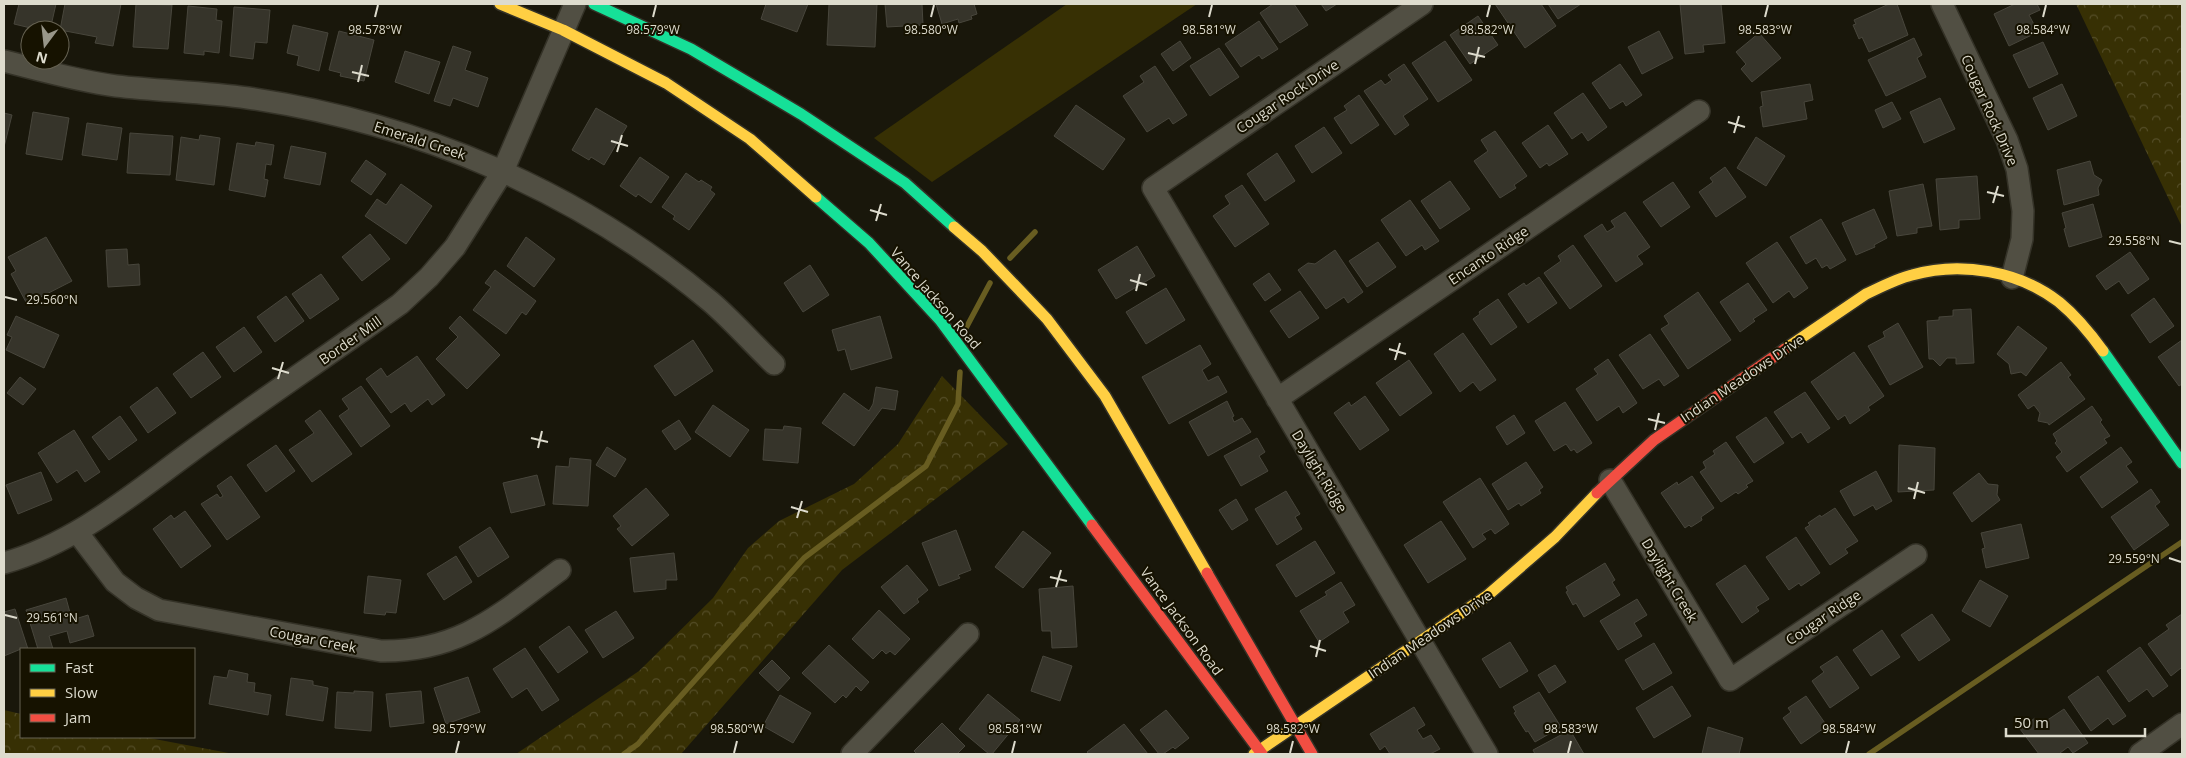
<svg xmlns="http://www.w3.org/2000/svg" width="2186" height="758" font-family="'Open Sans',sans-serif">
<style>
.green{fill:#373004}
.forest{fill:url(#forest-crowns)}
.lines{fill:none;stroke-linecap:round;stroke-linejoin:round}
.stream{stroke:#685d21;stroke-width:5.5}
.building{fill:#36342a;stroke:#48463c}
.street-casing{stroke:#343227;stroke-width:24}
.fast-casing{stroke:#343227;stroke-width:14}
.slow-casing{stroke:#343227;stroke-width:14}
.jam-casing{stroke:#343227;stroke-width:14}
.street{stroke:#514f43;stroke-width:21}
.fast{stroke:#16e098;stroke-width:11}
.slow{stroke:#ffcf43;stroke-width:11}
.jam{stroke:#f24e42;stroke-width:11}
.ticks{fill:none;stroke:#dddbcd;stroke-width:2}
.labels{text-anchor:middle;dominant-baseline:central;stroke-width:4;stroke-linejoin:round;paint-order:stroke}
.street-label{font-size:14px;fill:#dddbcd;stroke:#161200}
.ticks-label{font-size:12px;text-anchor:middle;fill:#dddbcd;stroke:#161200;stroke-width:4;stroke-linejoin:round;paint-order:stroke}
</style>
<defs>
<pattern id="forest-crowns" width="20" height="18" patternUnits="userSpaceOnUse" patternTransform="scale(1.25)"><rect width="20" height="18" fill="#373004"/><path d="M2 6a3 3 0 1 1 6 0M12 15a3 3 0 1 1 6 0" fill="none" stroke="#544d27"/></pattern>
</defs>
<rect width="100%" height="100%" fill="#19170b"/>
<path class="green" d="M1067,4h130l-265,178 -58,-44z"/>
<path class="forest" d="M2076,4h106v223z
M942,376l66,68 -166,126 -161,184h-165l123,-83 74,-73 35,-50 31,-27 75,-37 44,-40z
M4,710l17,4v23h123l90,17h-230z"/>
<g class="lines">
<path class="stream" d="M1010,258l25,-26
M966,328l24,-45
M624,754l14,-10 166,-186 122,-92 32,-62 2,-32
M1869,754l313,-212"/>
</g>
<path class="building" d="M19,4h37l-6,26h-11l-25,-6z
M65,4h56l-8,42 -18,-3 2,-6 -37,-7z
M136,4l36,1 -4,44 -35,-2z
M766,4h42l-11,28 -36,-13z
M829,4h48l-2,43 -48,-2z
M885,4h37l1,21 -36,2z
M936,4h38l3,10 -6,2 1,3 -13,4 -1,-4 -16,5z
M1273,4h21l14,21 -28,18 -20,-30z
M1321,4h16l-11,7z
M1495,4h46l15,22 -31,22z
M1548,4h33l-23,15z
M1680,4h41l4,39 -22,2 1,7 -19,2z
M1889,4h8l11,31 -39,17 -7,-15 -3,2 -6,-14 3,-1 -2,-4z
M2015,4h22l3,6 -11,5 9,17 -29,14 -15,-32z
M188,6l29,3 -1,11 6,1 -3,32 -15,-2v4l-20,-2z
M234,7l36,3 -3,33 -12,-1 -2,17 -23,-3z
M1478,16l20,29 -28,19 -20,-29z
M1259,21l19,28 -16,10 -3,-4 -18,12 -16,-23z
M293,25l35,8 -9,38 -22,-6 2,-9 -12,-3z
M339,31l35,9 -10,41 -24,-5 1,-3 -12,-3z
M1659,31l14,27 -31,16 -14,-27z
M1759,33l22,25 -29,24 -11,-13 5,-5 -10,-12z
M1914,38l8,17 -5,3 9,19 -40,19 -18,-36z
M1180,41l11,17 -18,13 -12,-17z
M1445,41l27,39 -34,22 -26,-39z
M2043,42l15,32 -29,14 -16,-33z
M453,46l18,6 -6,18 23,8 -10,29 -25,-9 -3,8 -16,-5z
M1219,48l20,29 -29,19 -20,-30z
M405,51l35,11 -11,32 -34,-12z
M1404,64l24,35 -25,17 6,9 -14,10 -31,-44 17,-11 4,5 7,-5 -4,-5z
M1620,64l22,31 -16,11 -3,-5 -13,8 -18,-26z
M1155,66l32,49 -14,9 -4,-6 -22,14 -24,-36 21,-14 -4,-6z
M1810,84l3,16 -9,2 3,17 -44,8 -3,-20 3,-1 -2,-14z
M2062,84l15,32 -29,14 -15,-32z
M1583,93l24,34 -19,14 -6,-9 -10,7 -18,-26z
M1359,95l20,30 -28,19 -17,-26 13,-8 -3,-4z
M1940,98l15,31 -31,14 -14,-31z
M1892,102l9,17 -18,9 -8,-18z
M1076,105l49,34 -22,31 -49,-34z
M596,108l31,18 -23,39 -13,-8 -2,3 -17,-10z
M33,112l36,6 -7,42 -36,-6z
M4,113l8,2 -8,32z
M87,123l35,5 -5,32 -35,-5z
M1548,125l20,29 -19,12 -2,-3 -7,5 -18,-25z
M1324,127l18,26 -30,20 -17,-27z
M1495,131l32,45 -13,9 2,3 -16,10 -26,-37 14,-10 -7,-11z
M130,133l43,3 -3,39 -43,-2z
M200,135l20,3 -6,47 -38,-5 5,-43 18,3z
M1756,137l29,19 -19,30 -29,-18z
M256,142l18,3 -3,20 -5,-1 -2,15 4,1 -3,17 -36,-7 8,-47 18,3z
M291,146l35,7 -6,32 -36,-7z
M1277,153l18,28 -30,20 -18,-27z
M640,157l29,20 -18,26 -13,-9 -2,3 -16,-11z
M366,160l20,14 -15,21 -20,-14z
M2090,161l4,14 8,5 -4,8 1,7 -35,10 -7,-35z
M1725,167l21,30 -30,20 -17,-25 14,-10 -3,-4z
M686,173l13,9 2,-2 11,7 -2,3 5,4 -26,36 -16,-11 2,-3 -13,-9z
M1977,176l3,43 -21,1v8l-19,2 -4,-51z
M1450,181l20,28 -30,20 -19,-28z
M1673,182l17,25 -29,20 -18,-25z
M401,184l31,22 -26,38 -41,-28 12,-17 9,6z
M1923,184l9,42 -15,2v5l-20,3 -8,-45z
M1242,185l27,39 -34,23 -22,-31 17,-12 -5,-8z
M1410,200l29,41 -14,9 -3,-5 -16,11 -25,-36z
M2093,204l9,33 -33,10 -5,-18 2,-1 -4,-15z
M1874,209l13,29 -13,7 1,2 -19,8 -14,-32z
M1625,212l25,35 -13,9 6,8 -27,18 -32,-46 18,-12 5,8 8,-5 -4,-6z
M1821,219l25,41 -16,9 -3,-4 -5,3 -6,-10 -10,6 -16,-27z
M370,234l20,25 -28,22 -20,-24z
M46,237l26,44 -45,23 -16,-30 5,-3 -8,-14z
M526,237l29,22 -21,28 -27,-21z
M1378,242l18,25 -29,20 -18,-26z
M1777,242l31,46 -14,10 -5,-7 -16,12 -27,-40z
M1573,245l29,41 -32,23 -26,-36 17,-12 -3,-5z
M1137,246l18,30 -39,23 -18,-29z
M127,249l1,16 11,-1 1,21 -32,2 -2,-37z
M1335,250l28,42 -15,11 -4,-6 -18,12 -28,-39 10,-7 7,1z
M2130,252l19,27 -21,15 -9,-13 -13,9 -10,-14z
M810,265l19,30 -26,17 -19,-29z
M495,270l41,31 -10,14 -4,-3 -16,22 -33,-24 18,-23 -6,-4z
M1269,273l12,17 -16,11 -12,-17z
M321,274l18,25 -29,20 -18,-25z
M1539,277l18,26 -29,20 -20,-29 16,-11 2,3z
M1748,283l19,27 -14,9 2,2 -15,11 -20,-30z
M1166,288l19,32 -39,24 -20,-32z
M1300,291l19,27 -30,20 -19,-27z
M1698,292l33,48 -43,29 -27,-40 8,-5 -5,-8z
M286,296l18,25 -29,21 -18,-25z
M2154,298l20,28 -24,17 -19,-28z
M1498,299l19,28 -26,18 -18,-26 7,-5 -1,-2z
M1971,309l3,54 -18,1v-6h-9l-7,8 -7,-7h-4l-2,-38 12,-1v-3l14,-1v-6z
M16,316l43,19 -15,33 -38,-18 6,-13 -5,-2z
M460,316l40,39 -33,34 -31,-30 22,-22 -9,-9z
M880,316l12,42 -41,12 -6,-21 -7,2 -6,-21z
M1898,323l25,44 -33,18 -22,-39 17,-9 -2,-5z
M2018,326l29,22 -21,28 -5,-4 -10,2 -2,-10 -12,-10z
M244,327l18,25 -28,20 -18,-25z
M1463,333l33,47 -16,11 -7,-9 -13,10 -26,-38z
M1650,334l29,42 -15,10 -5,-7 -16,10 -24,-34z
M693,340l20,31 -38,25 -21,-30z
M2182,340v44l-3,2 -21,-29z
M1200,345l11,19 -9,6 6,11 10,-5 9,16 -58,32 -27,-47z
M203,352l18,25 -30,21 -18,-24z
M1854,352l30,44 -16,11 2,3 -20,14 -5,-9 -7,5 -27,-38z
M417,356l28,39 -13,10 -4,-6 -17,13 -6,-9 -14,10 -25,-34 15,-11 6,9z
M1608,359l29,44 -14,10 -4,-7 -22,15 -21,-32 22,-15 -4,-5z
M1409,360l23,33 -32,23 -24,-33z
M2061,362l10,13 -3,2 17,22 -36,26 -1,-2 -10,-2 2,-8 -6,-8 -6,4 -10,-14z
M20,377l16,12 -13,16 -16,-12z
M361,386l29,40 -29,21 -22,-31 10,-7 -7,-10z
M157,387l19,26 -28,20 -18,-26z
M876,387l22,4 -3,19 -13,-2 -28,38 -32,-23 22,-30 25,18 4,-7z
M1805,392l25,36 -22,15 -7,-11 -9,6 -18,-26z
M1365,396l24,34 -29,20 -26,-37 15,-11 2,4z
M1227,401l7,15 -2,1 2,5 8,-4 9,14 -43,24 -19,-34z
M1565,402l27,41 -15,10 -3,-4 -3,2 -5,-7 -12,7 -19,-30z
M713,405l36,25 -19,27 -35,-25z
M2092,406l10,14 -2,2 10,14 -6,3 3,4 -40,29 -11,-15 6,-5 -7,-9 2,-2 -4,-7z
M320,410l32,44 -40,28 -23,-32 25,-17 -9,-12z
M1514,415l11,18 -18,12 -11,-18z
M120,416l17,24 -28,20 -17,-23z
M1766,417l18,26 -30,20 -18,-26z
M679,420l12,19 -16,11 -13,-19z
M784,426l17,2 -3,35 -35,-3 2,-31 18,1z
M74,430l26,42 -15,10 -8,-12 -20,13 -19,-30z
M1257,438l8,14 -6,4 9,15 -27,15 -17,-30z
M1726,442l27,39 -7,4 2,2 -10,7 -2,-2 -15,10 -21,-30 6,-4 -3,-6 12,-8 -2,-3z
M276,445l19,26 -29,21 -19,-27z
M1899,445l36,3 -1,42 -36,2z
M607,447l19,12 -11,18 -19,-12z
M2121,447l11,15 -6,4 12,16 -36,26 -22,-31z
M570,458l21,2 -3,46 -35,-2 3,-38 13,1z
M1526,462l17,25 -4,3 2,3 -20,13 -2,-3 -11,7 -16,-26z
M1876,471l16,30 -16,9 -3,-5 -19,11 -14,-25z
M41,472l11,28 -34,14 -12,-29z
M1979,473l9,11 10,1 -1,10 3,5 -28,22 -19,-29z
M537,475l8,30 -34,8 -8,-30z
M231,476l29,41 -33,23 -26,-36 16,-10 3,4 3,-2 -6,-10z
M1692,476l22,32 -13,9 1,3 -11,7 -2,-2 -4,3 -24,-35 16,-11 1,3z
M1480,478l29,46 -14,10 -4,-5 -9,5 4,5 -13,9 -30,-46z
M646,488l23,27 -37,31 -15,-17 4,-3 -8,-10z
M2151,489l9,13 -5,4 14,19 -35,25 -23,-33z
M1286,491l14,23 -5,3 7,12 -25,16 -22,-36z
M1236,499l12,21 -16,10 -13,-20z
M1835,508l23,33 -13,8 3,4 -18,12 -25,-37 5,-3 -2,-2 12,-8 1,2z
M185,511l26,35 -30,22 -28,-39 18,-14 3,4z
M1441,521l25,38 -38,24 -24,-38z
M2021,524l8,34 -43,10 -4,-19 3,-1 -4,-15z
M490,527l19,30 -31,20 -19,-30z
M956,530l15,40 -13,5 2,3 -21,8 -17,-43z
M1023,531l28,22 -28,35 -28,-21z
M1796,537l24,36 -19,13 -2,-3 -10,7 -23,-33z
M1315,541l20,32 -39,24 -20,-32z
M674,553l3,27h-11v9l-32,3 -4,-34z
M456,556l16,26 -28,18 -17,-26z
M1605,563l10,17 -3,2 8,13 -36,22 -8,-14 -3,2 -7,-13 2,-1 -2,-4z
M907,565l21,25 -11,9 2,3 -15,12 -23,-27z
M1745,565l24,34 -13,8 3,4 -17,12 -26,-39z
M368,576l33,4 -5,33 -10,-1 -1,3 -21,-2z
M1980,580l28,16 -18,31 -28,-16z
M1341,582l14,23 -12,7 6,10 -30,20 -19,-31 27,-16 -2,-3z
M1073,586l4,61 -25,1 -1,-17h-9l-3,-42z
M66,598l6,22 16,-5 6,21 -24,7 -3,-12 -18,5 4,13h-15l-12,-39z
M1637,599l10,16 -13,8 8,13 -24,14 -18,-29z
M15,609l13,40h-7l-17,7v-44z
M879,610l31,29 -15,16 -5,-4 -4,3 -4,-4 -9,9 -21,-20z
M616,611l18,27 -31,20 -18,-28z
M1932,614l18,26 -31,21 -18,-26z
M2182,614v57l-1,-3 -10,8 -23,-32 21,-15 -3,-4z
M569,626l19,26 -30,21 -19,-26z
M1882,630l18,27 -29,19 -18,-26z
M1510,642l18,29 -28,17 -18,-29z
M1654,643l18,30 -29,17 -18,-30z
M829,645l40,37 -8,9 -5,-5 -10,12 -3,-3 -8,8 -33,-30z
M2140,647l28,39 -15,11 -6,-8 -18,13 -22,-31z
M525,648l34,52 -17,11 -15,-23 -15,10 -19,-29z
M1043,656l29,10 -12,35 -29,-10z
M1837,656l22,32 -29,20 -18,-27 12,-9 -4,-5z
M772,660l18,18 -12,13 -19,-18z
M1555,665l11,17 -17,11 -11,-18z
M229,670l19,4 -1,8 8,1 -1,9 17,3 -3,20 -59,-11 5,-28 13,2z
M2098,676l28,40 -13,9 -5,-7 -17,13 -23,-34z
M468,677l12,35 -34,12 -12,-36z
M291,678l22,3v4l15,3 -5,33 -37,-6z
M1672,686l19,30 -37,22 -18,-30z
M354,691l19,1 -2,39 -36,-3 2,-36 17,1z
M421,691l3,32 -34,4 -4,-33z
M1539,692l22,35 -26,15 -7,-11 -2,1 -12,-19 2,-1 -3,-5z
M988,694l32,26 -28,34h-3l-30,-25z
M780,695l31,18 -18,30 -30,-17z
M1806,696l21,30 -26,18 -18,-26 8,-6 -3,-4z
M1414,707l11,18 -8,5 6,9 8,-4 9,14 -10,5h-40l-5,-8 -5,4 -10,-16z
M2064,709l24,34 -15,10 -5,-6 -8,6 2,1h-23l-19,-25 15,-11 5,7z
M1166,710l23,28 -14,11 -2,-2 -10,7h-4l-19,-24z
M942,723l23,23 -8,8h-40l-3,-3z
M1124,724l24,30h-59l-2,-2z
M1708,727l35,11 -4,16h-37z
M1570,730l14,24h-49l-2,-4z"/>
<g class="lines">
<g class="street-casing">
<path id="street" d="M1422,4l-269,184 334,566
M1942,4l65,136 10,29 6,42 -1,28 -10,39
M4,61c36,9 74,20 112,25 44,5 88,6 132,12 170,25 331,93 463,204 22,19 42,42 63,62
M1277,399l422,-288
M1610,480l120,200 186,-125
M77,532l38,50 21,16 23,12 222,41c80,1 119,-37 179,-81
M4,563c71,-20 126,-67 185,-110 69,-51 141,-99 211,-149l29,-27 26,-30 48,-76 72,-167
M852,754l116,-120
M2140,754l42,-30"/>
</g>
<g class="fast-casing">
<path id="fast" d="M594,4l97,45 110,65 104,69 49,44
M816,197l53,46 71,77 152,205
M2103,351l79,112"/>
</g>
<g class="slow-casing">
<path id="slow" d="M500,4l63,26 103,53 84,56 66,58
M954,227l28,24 65,68 58,77 102,177
M1785,349l81,-55c15,-7 30,-15 46,-19 49,-14 107,-4 147,27 17,14 31,31 44,49
M1254,754l234,-159 67,-58 42,-44"/>
</g>
<g class="jam-casing">
<path id="jam" d="M1597,493l57,-53 131,-91
M1092,525l170,229
M1207,573l105,181"/>
</g>
<use href="#street" class="street"/>
<use href="#fast" class="fast"/>
<use href="#slow" class="slow"/>
<use href="#jam" class="jam"/>
</g>
<path class="ticks" d="M375,17l3,-12M653,17l3,-12M931,17l3,-12M1209,17l3,-12M1487,17l3,-12M1765,17l3,-12M2043,17l3,-12M1468,53l17,4M1475,64l4,-17M352,72l17,4M358,82l4,-17M1728,122l17,5M1734,133l5,-17M611,141l17,5M617,152l5,-17M1987,192l17,4M1993,203l5,-17M870,210l17,5M876,221l5,-17M2169,241l12,3M1130,280l17,5M1136,291l4,-17M5,297l12,3M1389,349l17,5M1395,360l5,-17M272,368l17,5M278,379l5,-17M1648,419l17,4M1655,430l4,-17M531,438l17,4M538,448l4,-17M1908,488l17,5M1914,499l4,-17M791,507l17,5M797,518l5,-17M2169,558l12,4M1050,577l17,4M1056,587l5,-17M5,615l12,3M1310,646l16,5M1316,657l4,-17M456,753l3,-12M734,753l3,-12M1012,753l3,-12M1290,753l3,-12M1568,753l3,-12M1846,753l3,-12"/>
<g class="labels">
<g class="street-label">
<text transform="translate(1287 96) rotate(-34)">Cougar Rock Drive</text>
<text transform="translate(1990 110) rotate(66)">Cougar Rock Drive</text>
<text transform="translate(420 140) rotate(18)">Emerald Creek</text>
<text transform="translate(1488 255) rotate(-34)">Encanto Ridge</text>
<text transform="translate(936 298) rotate(49)">Vance Jackson Road</text>
<text transform="translate(350 340) rotate(-35)">Border Mill</text>
<text transform="translate(1742 378) rotate(-34)">Indian Meadows Drive</text>
<text transform="translate(1320 471) rotate(59)">Daylight Ridge</text>
<text transform="translate(1670 580) rotate(59)">Daylight Creek</text>
<text transform="translate(1823 617) rotate(-34)">Cougar Ridge</text>
<text transform="translate(1182 621) rotate(54)">Vance Jackson Road</text>
<text transform="translate(1430 634) rotate(-34)">Indian Meadows Drive</text>
<text transform="translate(313 639) rotate(11)">Cougar Creek</text>
</g>
</g>
<g class="ticks-label">
<text x="375" y="34">98.578°W</text>
<text x="653" y="34">98.579°W</text>
<text x="931" y="34">98.580°W</text>
<text x="1209" y="34">98.581°W</text>
<text x="1487" y="34">98.582°W</text>
<text x="1765" y="34">98.583°W</text>
<text x="2043" y="34">98.584°W</text>
<text x="2134" y="245">29.558°N</text>
<text x="52" y="304">29.560°N</text>
<text x="2134" y="563">29.559°N</text>
<text x="52" y="622">29.561°N</text>
<text x="459" y="733">98.579°W</text>
<text x="737" y="733">98.580°W</text>
<text x="1015" y="733">98.581°W</text>
<text x="1293" y="733">98.582°W</text>
<text x="1571" y="733">98.583°W</text>
<text x="1849" y="733">98.584°W</text>
</g>
<rect width="2186" height="758" fill="none" stroke="#dddbcd" stroke-width="10"/>
<rect x="20" y="648" width="175" height="90" fill="#161200" stroke="#666252"/>
<rect x="30" y="664" width="25" height="8" fill="#16e098" stroke="#666252"/>
<text x="65" y="673" font-size="15" fill="#dddbcd">Fast</text>
<rect x="30" y="689" width="25" height="8" fill="#ffcf43" stroke="#666252"/>
<text x="65" y="698" font-size="15" fill="#dddbcd">Slow</text>
<rect x="30" y="714" width="25" height="8" fill="#f24e42" stroke="#666252"/>
<text x="65" y="723" font-size="15" fill="#dddbcd">Jam</text>
<g transform="translate(45 45) rotate(195)"><circle r="24" fill="#161200" stroke="#666252"/>
<path d="M0-4L9 19L0 12L-9 19Z" fill="#989689"/>
<text y="-8" font-size="14" font-weight="bold" text-anchor="middle" fill="#dddbcd">N</text>
</g>
<path d="M2006 728v8h139v-8" fill="none" stroke="#dddbcd" stroke-width="2.5"/>
<text x="2014" y="728" font-size="15" fill="#dddbcd" stroke="#161200" stroke-width="4" paint-order="stroke">50 m</text>
</svg>
